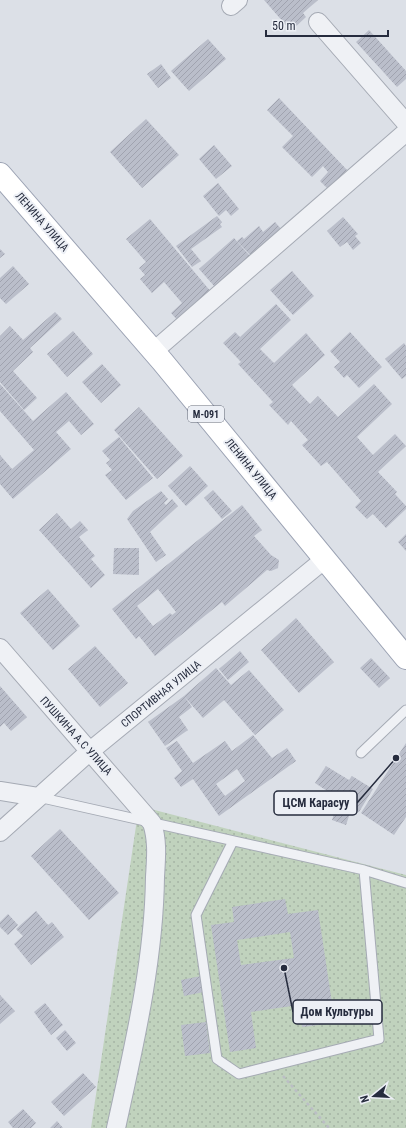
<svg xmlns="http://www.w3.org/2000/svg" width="406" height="1128" font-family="'Roboto Condensed',sans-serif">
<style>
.grass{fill:url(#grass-dots)}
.building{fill:url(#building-hatch);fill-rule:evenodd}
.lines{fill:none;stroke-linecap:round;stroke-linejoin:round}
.lane-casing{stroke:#a5aab4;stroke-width:11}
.street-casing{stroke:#a5aab4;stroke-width:20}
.primary-casing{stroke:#9ba2b3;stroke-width:24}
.path{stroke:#bbbec5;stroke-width:2.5;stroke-dasharray:3 3;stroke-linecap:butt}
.lane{stroke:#eff1f5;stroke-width:9}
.street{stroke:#eff1f5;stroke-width:18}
.primary{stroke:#fff;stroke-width:22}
.labels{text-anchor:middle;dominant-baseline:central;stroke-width:4;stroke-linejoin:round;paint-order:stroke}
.shield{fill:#eceff5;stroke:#616675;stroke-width:1}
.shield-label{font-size:10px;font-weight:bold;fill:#262c3e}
.street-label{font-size:11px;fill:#262c3e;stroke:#eceff5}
.leader{fill:none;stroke:#262c3e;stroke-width:1.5}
.callout-dot{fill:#262c3e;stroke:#eceff5;stroke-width:1.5}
.callout{fill:#eceff5;stroke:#262c3e;stroke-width:1.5}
.callout-label{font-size:12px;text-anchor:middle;font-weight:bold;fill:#262c3e}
</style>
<defs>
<pattern id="grass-dots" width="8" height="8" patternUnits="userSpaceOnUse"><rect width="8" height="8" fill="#c0d2bd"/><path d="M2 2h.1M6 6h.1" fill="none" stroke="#a5b4a4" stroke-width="1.8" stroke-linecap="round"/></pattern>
<pattern id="building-hatch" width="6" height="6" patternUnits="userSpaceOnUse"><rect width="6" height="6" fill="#babeca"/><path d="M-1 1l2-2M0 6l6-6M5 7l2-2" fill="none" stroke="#a0a3af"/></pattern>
</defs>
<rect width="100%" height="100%" fill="#dce0e7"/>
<path class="grass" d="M139,806l267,69v253h-315z"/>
<path class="building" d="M264,0h54l-15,13 3,4 -15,14z
M369,30l37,41v8l-9,8 -41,-45z
M208,39l18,20 -37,32 -18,-20z
M161,64l10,14 -13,10 -11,-14z
M279,98l68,72 -19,19 -8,-8 8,-9 -5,-6 -11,11 -30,-30 11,-11 -26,-26z
M146,119l33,36 -37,33 -32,-36z
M214,145l18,21 -16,13 -17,-20z
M218,183l21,26 -8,7 -5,-6 -7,6 -16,-20z
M217,216l5,6 -2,2 2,3 -31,22 10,12 -9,6 -16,-21z
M343,217l15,17 -3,2 6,7 -8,7 -6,-8 -7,5 -13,-16z
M150,219l62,74 -33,29 -8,-9 11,-10 -18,-21 -12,11 -12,-14 5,-4 -6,-7 7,-6 -20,-23z
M275,222l7,8 -31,26 -14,-15 5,-4 2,2 15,-13 4,6z
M234,238l16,18 -35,31 -16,-18z
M0,249l5,5 -5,4z
M13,266l16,18 -23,20 -6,-6v-20z
M292,271l22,25 -21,19 -23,-25z
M276,304l15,16 -31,29 14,14 32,-30 19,22 -33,30 18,19 8,-8 20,21 36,-33 18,20 -35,33 16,18 22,-21 11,12 -28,26 19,20 -2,2 11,12v3l-20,19 -13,-14 -6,5 -12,-12 6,-6 -34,-39 -6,4 -19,-21 6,-5 -17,-19 -3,4 -19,-20 4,-3 -35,-38 3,-2 -18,-19 12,-11 5,5z
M55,312l7,7 -32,29 3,4 -20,19 24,27 -13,12 -24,-28v-46l10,-10 13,14z
M73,331l20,23 -26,23 -20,-23z
M350,332l32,35 -23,21 -12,-13 -3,3 -10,-11 6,-5 -10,-11z
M404,343l2,3v30l-4,3 -17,-20z
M102,364l19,21 -20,18 -19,-21z
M0,384l33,37 33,-29 28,32 -13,11 -12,-14 -13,11 15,17 -58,50 -13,-15v-29l12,14 22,-19 -34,-39z
M139,407l44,49 -26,23 -43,-49z
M119,437l34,41 -27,22 -21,-25 7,-5 -6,-7 4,-3 -8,-9z
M190,466l18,20 -22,20 -18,-20z
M213,490l19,21 -10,8 -18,-21z
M161,491l7,8 -4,4 2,2 6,-6 6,7 -28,26 16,23 -10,7 -29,-43 6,-8z
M242,505l20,25 -8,6 17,19 8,5 -1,8 -7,3 -4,-1 -42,36 -3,-4 -67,54 -16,-20 -3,3 -24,-30zM158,589l18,23 -4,3 -2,-2 -17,13 -16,-20z
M57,513l14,16 9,-8 8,9 -9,7 16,19 -4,3 14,16 -14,13 -52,-58z
M406,534v17l-8,-9z
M114,548h25v27l-26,-1z
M48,589l32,37 -27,24 -33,-37z
M296,618l38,44 -35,31 -38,-43z
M95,646l33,37 -28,24 -32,-38z
M240,651l9,11 -21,18 -9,-11z
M371,658l19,20 -11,10 -19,-20z
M216,668l15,17 18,-15 35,40 -29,25 -31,-35 -21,18 -19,-22z
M0,686l27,31 -16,14 -7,-8 -4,4z
M184,696l8,11 -13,10 9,13 -23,16 -17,-24z
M253,735l19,23 15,-10 9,13 -77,55 -26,-37 -12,8 -7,-9 8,-7 -16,-23 11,-7 16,22 32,-22 7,10zM237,769l8,12 -20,15 -9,-12z
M406,743v74l-12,18 -33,-22z
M326,766l23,14 3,-4 21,13 -14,23 -44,-29z
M336,808l14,5 -4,12 -14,-5z
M60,829l59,64 -30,27 -58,-64z
M285,899l3,15 30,-4 17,113 -33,4 -3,-22 -48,7 5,36 -26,4 -19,-127 23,-3 -2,-15zM290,932l4,26 -53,7 -4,-25z
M36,911l12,14 4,-3 12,15 -33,28 -17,-21 9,-8 -7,-7z
M8,914l10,11 -10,10 -8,-8v-5z
M201,976l3,16 -20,4 -3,-16z
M0,995l15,16 -15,13z
M45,1003l18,22 -12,10 -17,-23z
M206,1022l4,31 -25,3 -4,-31z
M65,1030l11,13 -9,8 -11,-13z
M83,1073l13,14 -32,29 -13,-14z
M23,1109l13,14 -5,5h-18l-5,-6z
M57,1121l6,7h-13z"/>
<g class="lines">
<g class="lane-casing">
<path id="lane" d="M361,753l45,-43
M38,797l326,73 42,13
M233,841l-37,74 21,144 22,15 140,-35 -15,-169"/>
</g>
<g class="street-casing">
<path id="street" d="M231,6l7,-6
M318,22l88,101
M154,351l252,-219
M0,648l152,175c6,18 4,36 3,54 -1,84 -21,169 -39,251
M0,791l38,6
M0,832l89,-80 236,-193"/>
</g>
<g class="primary-casing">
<path id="primary" d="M0,174l162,187 244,297"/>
</g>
<path class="path" d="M283,1076l46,52"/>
<use href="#lane" class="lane"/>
<use href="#street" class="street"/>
<use href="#primary" class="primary"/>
</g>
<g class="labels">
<rect class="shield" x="188" y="406" width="36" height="16" rx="3"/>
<g class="shield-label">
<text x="206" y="414">М-091</text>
</g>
<g class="street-label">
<text transform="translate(42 222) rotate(49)">ЛЕНИНА УЛИЦА</text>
<text transform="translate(251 469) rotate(51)">ЛЕНИНА УЛИЦА</text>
<text transform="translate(161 694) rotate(-39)">СПОРТИВНАЯ УЛИЦА</text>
<text transform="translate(76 736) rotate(48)">ПУШКИНА А.С УЛИЦА</text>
</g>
</g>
<path class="leader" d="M396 758L357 803M284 968L293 1012"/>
<g class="callout-dot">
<circle cx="396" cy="758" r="4"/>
<circle cx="284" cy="968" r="4"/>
</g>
<g class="callout">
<rect x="274" y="791" width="83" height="24" rx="4"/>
<rect x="293" y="1000" width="89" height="24" rx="4"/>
</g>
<g class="callout-label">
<text x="316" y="807">ЦСМ Карасуу</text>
<text x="337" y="1016">Дом Культуры</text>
</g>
<g transform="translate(374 1096) rotate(252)" stroke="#eceff5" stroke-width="3" paint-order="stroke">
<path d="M0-3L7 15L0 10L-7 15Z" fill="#262c3e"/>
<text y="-6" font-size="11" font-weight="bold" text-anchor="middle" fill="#262c3e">N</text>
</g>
<path d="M266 30v6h122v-6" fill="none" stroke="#262c3e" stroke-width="2"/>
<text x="272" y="30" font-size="12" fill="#262c3e" stroke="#eceff5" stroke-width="3" paint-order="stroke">50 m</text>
</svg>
